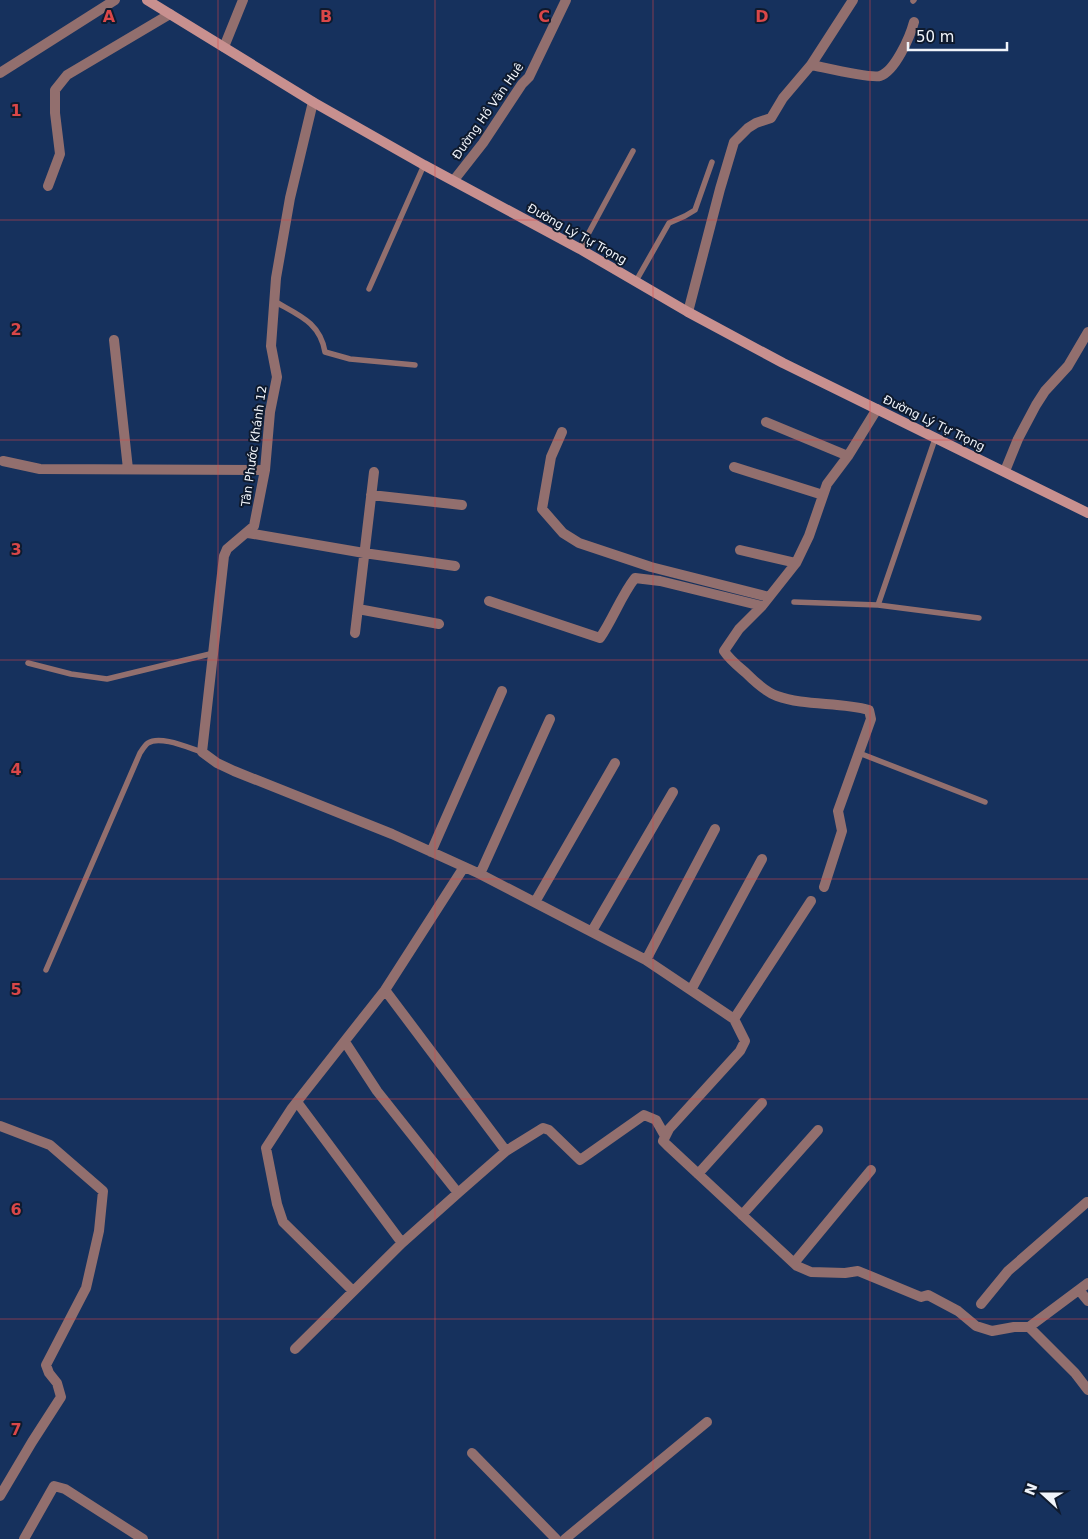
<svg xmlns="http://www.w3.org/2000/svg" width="1088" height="1539" font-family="'DejaVu Sans',sans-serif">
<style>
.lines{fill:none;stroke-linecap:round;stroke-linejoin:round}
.service{stroke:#926f6e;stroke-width:5.5}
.minor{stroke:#926f6e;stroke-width:10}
.secondary{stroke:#c8908f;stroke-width:10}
.grid{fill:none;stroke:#da4748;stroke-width:1;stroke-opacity:0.55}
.labels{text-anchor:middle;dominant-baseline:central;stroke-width:4;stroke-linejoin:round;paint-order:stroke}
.street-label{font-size:12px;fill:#f0f4fa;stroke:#0e1a2e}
.grid-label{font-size:16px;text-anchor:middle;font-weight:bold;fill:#da4748;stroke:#0e1a2e;stroke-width:4;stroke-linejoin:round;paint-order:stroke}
</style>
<rect width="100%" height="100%" fill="#16315d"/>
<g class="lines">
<path class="service" d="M913,1l1,-1
M580,249l53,-98
M636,281l33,-58 16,-7 10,-6 17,-48
M369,289l55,-124
M274,301c24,14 46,21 51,51l25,7 65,6
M794,602l84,3 101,13
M878,605l57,-166
M28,663l43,11 36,5 107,-26
M859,753l126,49
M46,970l94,-217c2,-3 5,-8 8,-10 12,-8 41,5 54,9"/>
<path class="minor" d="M224,47l19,-47
M811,65l42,-65
M0,73l115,-73
M313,102l-23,96 -14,80 -5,68 6,31 -7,35 -5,58 -11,56 -27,23 -3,7 -22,196 15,11 17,8 158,63 88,40 166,86 88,59 11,22 -5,10 -71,78 -6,12 4,4 130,121 14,6 34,1 13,-2 63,26 7,-2 30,16 18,15 16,5 22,-4h15l46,46 13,17
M454,180l29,-37 39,-59 7,-7 37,-77
M48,186l12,-32 -5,-41v-23l12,-15 103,-61
M688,312l32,-123 14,-47 14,-14 8,-5 15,-5 12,-20 28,-33c11,2 60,14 69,11 15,-5 30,-39 34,-54
M114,340l14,129
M766,422l82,34
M562,432l-11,25 -9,52 21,24 16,10 72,24 118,30
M3,461l37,8 225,1
M734,467l89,28
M1005,471l13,-32 18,-34 9,-14 23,-25 20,-34
M371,495l91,10
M248,533l116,20 91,13
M740,550l56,13
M489,601l111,37c13,-19 21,-42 35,-60l25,3 102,25
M358,609l81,15
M355,633l19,-161
M431,852l71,-161
M480,874l70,-155
M824,887l18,-56 -4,-20 33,-92 -2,-9c-30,-8 -65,-4 -92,-14 -11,-4 -23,-15 -31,-23 -8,-7 -16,-13 -22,-22l15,-22 23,-23 34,-43 13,-27 18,-52 21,-28 29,-47
M535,902l80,-139
M592,931l81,-139
M646,960l69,-131
M385,990l121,161
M691,990l71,-131
M734,1019l77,-118
M345,1042l32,49 81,102 48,-42 37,-23 6,2 31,30 64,-45 12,5 9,16
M297,1102l105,141
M0,1126l50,19 53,46 -4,40 -13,57 -40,77 3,8 8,10 4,14 -29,45 -32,54
M698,1174l64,-71
M742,1215l76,-85
M794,1263l77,-93
M1079,1290l9,11
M353,1291l-70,-69 -6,-18 -11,-56 26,-40 93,-118 79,-123
M981,1304l27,-33 79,-69
M1029,1327l59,-44
M295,1349l107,-106 56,-50
M472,1453l84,86
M24,1539l30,-53 11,3 78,50
M565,1539l142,-117"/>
<path class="secondary" d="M147,0l166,102 111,63 156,84 108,63 95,51 305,150"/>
</g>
<path class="grid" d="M218,0v1539M435,0v1539M653,0v1539M870,0v1539M0,220h1088M0,440h1088M0,660h1088M0,879h1088M0,1099h1088M0,1319h1088"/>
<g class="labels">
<g class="street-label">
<text transform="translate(488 111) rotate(-55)">Đường Hồ Văn Huê</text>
<text transform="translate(577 234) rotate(29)">Đường Lý Tự Trọng</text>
<text transform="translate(934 423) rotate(26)">Đường Lý Tự Trọng</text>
<text transform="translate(254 446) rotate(-82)">Tân Phước Khánh 12</text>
</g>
</g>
<g class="grid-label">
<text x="109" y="22">A</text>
<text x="326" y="22">B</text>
<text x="544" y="22">C</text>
<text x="762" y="22">D</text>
<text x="16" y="116">1</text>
<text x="16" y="335">2</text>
<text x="16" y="555">3</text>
<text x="16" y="775">4</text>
<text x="16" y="995">5</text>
<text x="16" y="1215">6</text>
<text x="16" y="1435">7</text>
</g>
<g transform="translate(1043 1494) rotate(291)" stroke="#0e1a2e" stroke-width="4" paint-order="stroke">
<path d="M0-4L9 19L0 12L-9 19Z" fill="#f0f4fa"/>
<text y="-8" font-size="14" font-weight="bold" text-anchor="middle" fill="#f0f4fa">N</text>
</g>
<path d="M908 42v8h99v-8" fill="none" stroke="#f0f4fa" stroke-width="2.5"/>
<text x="916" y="42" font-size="15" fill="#f0f4fa" stroke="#0e1a2e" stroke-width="4" paint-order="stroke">50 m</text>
</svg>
